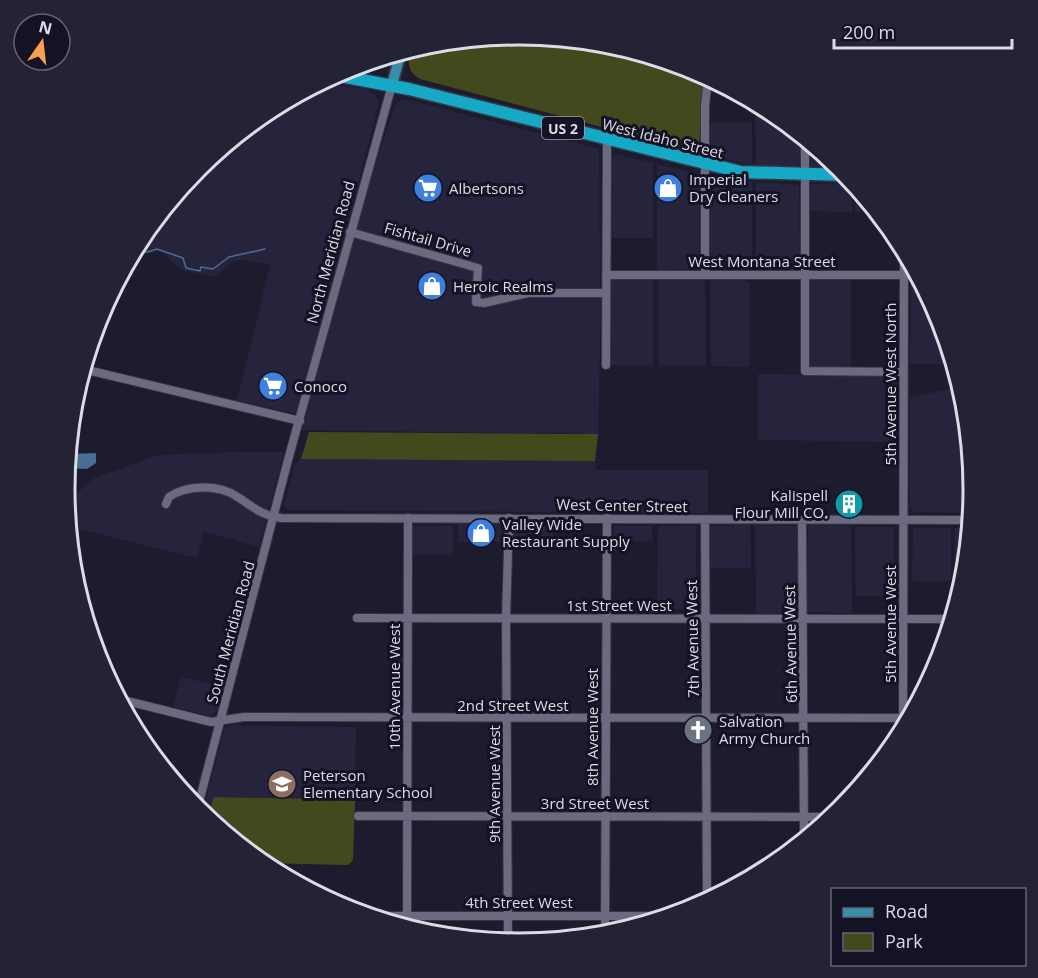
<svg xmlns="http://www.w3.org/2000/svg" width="1038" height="978" font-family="'Open Sans',sans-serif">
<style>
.built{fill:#26243d}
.green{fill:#44481d}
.water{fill:#496e94}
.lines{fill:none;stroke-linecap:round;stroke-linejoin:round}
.stream{stroke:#496e94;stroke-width:1.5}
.minor-casing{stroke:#373544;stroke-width:10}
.major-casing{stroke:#373544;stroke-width:14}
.highway-casing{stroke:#373544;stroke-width:15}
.minor{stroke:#6b6a81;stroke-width:8}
.major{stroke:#3790aa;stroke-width:10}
.highway{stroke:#15a9c5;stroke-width:12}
.labels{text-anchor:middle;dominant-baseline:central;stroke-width:6;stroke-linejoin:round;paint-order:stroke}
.shield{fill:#141325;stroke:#a0a0ae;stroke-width:1.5}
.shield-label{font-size:14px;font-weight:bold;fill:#dcdce9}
.street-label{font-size:15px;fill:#dcdce9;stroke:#141325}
.poi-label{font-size:15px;fill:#dcdce9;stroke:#141325;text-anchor:start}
.rim{fill:none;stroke:#dcdce9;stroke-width:3}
</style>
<rect width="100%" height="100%" fill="#1d1c2f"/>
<path class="built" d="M388,56l-3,8 -8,6 -22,-4z
M319,83l47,6 10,6 3,8 -80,307 -7,3 -55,-13 33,-135 -28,-6 -10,3 -18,15 -31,-7 -24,-19 -19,5 -7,-5 8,-15 57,-69 69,-56z
M401,100h8l190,49 1,140 -73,1 -44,9 -4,-4 3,-29 -126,-37 10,-40 30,-85z
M755,102l17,9 28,24v29l-2,3 -42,-1z
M707,123h45v42l-43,-10z
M809,142l30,25 -28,-1z
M615,154l38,9v75h-42v-79z
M657,164l37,9 6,7 -1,89 -42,1z
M713,178l39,4v88l-44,-2 1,-87z
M756,182l43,3 1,82 -2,3h-42z
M852,183v29l-44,-1 3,-27z
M856,186l21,26h-22z
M354,237l120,33 -2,35 13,2 43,-11 73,1 -3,137 -296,-4z
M611,279h42v86h-42z
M658,279h43l4,3 1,84 -47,-1z
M714,279h29l7,4 -1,84 -38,-1 -1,-84z
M812,279l39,1v88h-38l-3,-3 -1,-82z
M913,280h7l19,35 12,49h-41l1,-82z
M758,374l137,2v66l-137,-2z
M960,386l5,15 8,88 -2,24 -58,-1 -3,-4v-110z
M236,452h48l-25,95 -55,-16 -7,27 -129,-32 -2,-23 28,-25 65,-23z
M301,459l294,2 1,9h112v43l-420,-3 -4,-6 11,-39z
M458,524h43l1,18h-44z
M750,525l1,43h-43l2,-42z
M755,525l44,1 -1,87h-42z
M810,525l41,1 1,87 -44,-1v-85z
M412,526h41v29h-41z
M511,526h42v14l-42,1z
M614,526h38l1,15h-39z
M658,526h38v83h-39z
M855,527h39v69h-38z
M913,528h38v53h-39z
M955,528h15l-4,39h-12z
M181,677l42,10 -6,24 -5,5 -39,-9z
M231,725l125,2 -3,133 -5,5 -86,-2 -60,-49 22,-83 2,-4z"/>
<path class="green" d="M519,35l89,8 85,26 11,6 -5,70 -7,6 -272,-72c-13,-8 -12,-16 -10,-30l21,-6z
M309,432l248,2h41l-3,27 -294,-2z
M214,797l141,3 -2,60 -5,5 -86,-2 -59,-48 6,-3z"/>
<path class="water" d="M96,453v10l-9,6 -20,-1 1,-14z"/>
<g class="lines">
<path class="stream" d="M135,248l12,4 10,-3 26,9 3,10 14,3 1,-4 12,2 16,-12 36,-8"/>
<g class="minor-casing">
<path id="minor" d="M805,138v233l98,1
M350,232l128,36 -2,34 8,1 44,-10h78
M606,275h311
M705,275v-169l3,-29
M606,365l1,-226
M83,369l217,52
M166,504l3,-7c17,-12 49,-13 67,-1 18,11 22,18 45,22l689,2
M705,520l2,381
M802,520l2,320
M357,618l595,1
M119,699l92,23 33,-5 666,1
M903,729l1,-480
M197,810l91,-350 104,-375
M358,816l474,1
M368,916h303
M407,928l1,-410
M605,935l2,-417
M508,942l-2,-324 3,-100"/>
</g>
<g class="major-casing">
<path id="major" d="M392,85l9,-33"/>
</g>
<g class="highway-casing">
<path id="highway" d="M335,75l74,14 332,83 106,3"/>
</g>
<use href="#minor" class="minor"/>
<use href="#major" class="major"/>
<use href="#highway" class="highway"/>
</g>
<defs>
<g id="supermarket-disc" transform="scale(1.5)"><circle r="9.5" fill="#3f7fe0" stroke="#141325"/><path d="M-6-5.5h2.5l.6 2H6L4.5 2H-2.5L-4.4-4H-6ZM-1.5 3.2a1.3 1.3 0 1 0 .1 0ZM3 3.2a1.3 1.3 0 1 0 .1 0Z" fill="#fff"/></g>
<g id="shop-disc" transform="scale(1.5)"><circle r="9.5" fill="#3f7fe0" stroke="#141325"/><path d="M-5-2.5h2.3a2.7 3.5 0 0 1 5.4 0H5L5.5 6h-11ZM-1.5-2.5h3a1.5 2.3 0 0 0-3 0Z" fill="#fff"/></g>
<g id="building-disc" transform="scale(1.5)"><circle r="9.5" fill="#0f9aa8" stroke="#141325"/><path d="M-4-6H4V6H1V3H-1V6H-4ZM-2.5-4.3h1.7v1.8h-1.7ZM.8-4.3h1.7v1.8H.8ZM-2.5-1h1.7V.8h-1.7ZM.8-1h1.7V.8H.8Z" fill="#fff"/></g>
<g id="church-disc" transform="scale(1.5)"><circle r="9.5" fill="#6b7280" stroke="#141325"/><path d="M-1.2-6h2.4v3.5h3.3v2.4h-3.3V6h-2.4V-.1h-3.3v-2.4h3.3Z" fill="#fff"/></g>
<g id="school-disc" transform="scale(1.5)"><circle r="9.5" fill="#8d6e63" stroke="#141325"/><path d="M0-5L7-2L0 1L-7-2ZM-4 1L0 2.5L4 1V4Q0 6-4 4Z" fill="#fff"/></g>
</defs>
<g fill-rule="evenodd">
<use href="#supermarket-disc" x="428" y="188"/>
<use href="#shop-disc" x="668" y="188"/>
<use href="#shop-disc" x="432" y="286"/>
<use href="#supermarket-disc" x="273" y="386"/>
<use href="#building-disc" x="849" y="504"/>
<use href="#shop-disc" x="481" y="533"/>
<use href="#church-disc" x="698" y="730"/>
<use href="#school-disc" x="282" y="784"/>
</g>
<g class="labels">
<rect class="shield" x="542" y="117" width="42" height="22" rx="4.5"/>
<g class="shield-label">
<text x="563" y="128">US 2</text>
</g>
<g class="street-label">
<text transform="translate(663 138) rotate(14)">West Idaho Street</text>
<text transform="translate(428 239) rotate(16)">Fishtail Drive</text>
<text transform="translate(330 252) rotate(-75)">North Meridian Road</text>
<text x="762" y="261">West Montana Street</text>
<text transform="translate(890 384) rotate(-90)">5th Avenue West North</text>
<text transform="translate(622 505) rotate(1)">West Center Street</text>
<text x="619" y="605">1st Street West</text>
<text transform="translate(890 624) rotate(-90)">5th Avenue West</text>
<text transform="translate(230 632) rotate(-75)">South Meridian Road</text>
<text transform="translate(692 639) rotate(-91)">7th Avenue West</text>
<text transform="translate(790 644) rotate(-91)">6th Avenue West</text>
<text transform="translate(394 687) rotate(-90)">10th Avenue West</text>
<text x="513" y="705">2nd Street West</text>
<text transform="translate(592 727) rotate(-90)">8th Avenue West</text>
<text transform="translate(494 784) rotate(-90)">9th Avenue West</text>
<text x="595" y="803">3rd Street West</text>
<text x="519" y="902">4th Street West</text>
</g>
<g class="poi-label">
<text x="689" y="179">Imperial<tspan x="689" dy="17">Dry Cleaners</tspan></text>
<text x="449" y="188">Albertsons</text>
<text x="453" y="286">Heroic Realms</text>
<text x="294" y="386">Conoco</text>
<text x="828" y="495" text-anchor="end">Kalispell<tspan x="828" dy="17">Flour Mill CO.</tspan></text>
<text x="502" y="524">Valley Wide<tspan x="502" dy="17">Restaurant Supply</tspan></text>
<text x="719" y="721">Salvation<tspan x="719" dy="17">Army Church</tspan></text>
<text x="303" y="775">Peterson<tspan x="303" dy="17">Elementary School</tspan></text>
</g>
</g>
<path d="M0 0H1038V978H0ZM75 489a444 444 0 1 1 888 0a444 444 0 1 1-888 0Z" fill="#242335" fill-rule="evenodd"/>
<path class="rim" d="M75 489a444 444 0 1 1 888 0a444 444 0 1 1-888 0Z"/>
<rect x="831" y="888" width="195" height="78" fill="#141325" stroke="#646373" stroke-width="1.5"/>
<rect x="843" y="908" width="30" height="9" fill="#3790aa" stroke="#646373" stroke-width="1.5"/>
<text x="885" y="918" font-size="18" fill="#dcdce9">Road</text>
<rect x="843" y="933" width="30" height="18" fill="#44481d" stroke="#646373" stroke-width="1.5"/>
<text x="885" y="948" font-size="18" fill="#dcdce9">Park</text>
<g transform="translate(42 42) rotate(14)"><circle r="28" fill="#141325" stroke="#646373" stroke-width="1.5"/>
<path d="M0-4.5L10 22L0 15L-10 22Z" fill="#fa9f4e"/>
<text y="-9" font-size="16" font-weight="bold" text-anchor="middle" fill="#dcdce9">N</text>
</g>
<path d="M834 39v9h178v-9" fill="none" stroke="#dcdce9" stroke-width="3"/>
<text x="843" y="39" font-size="18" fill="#dcdce9" stroke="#141325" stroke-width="4.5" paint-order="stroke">200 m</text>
</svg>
